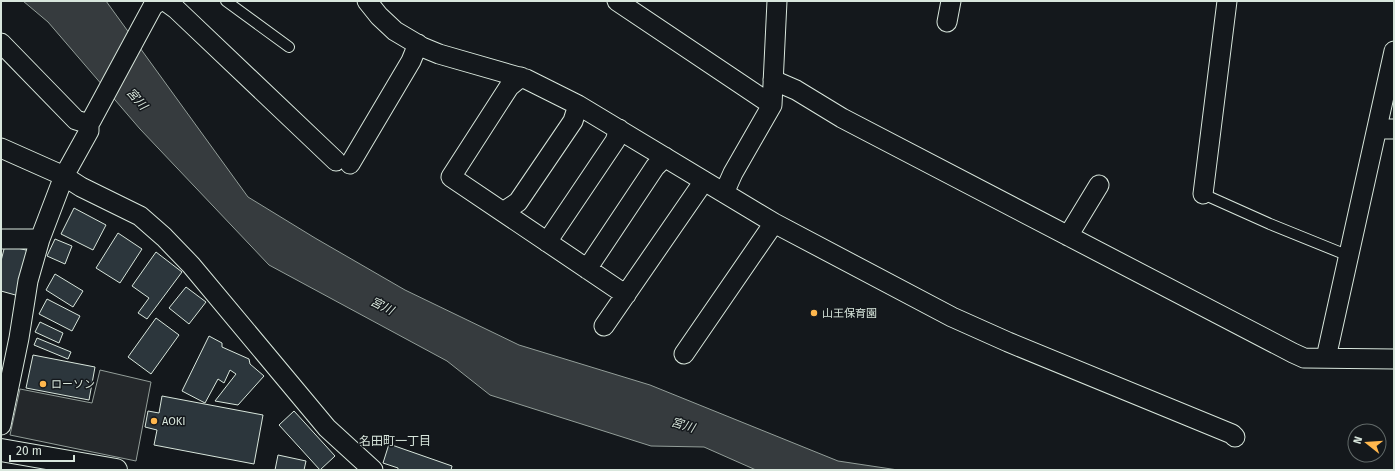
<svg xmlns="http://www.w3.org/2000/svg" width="1395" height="471" font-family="'Fira Sans','Noto Sans JP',sans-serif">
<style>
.parking{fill:#24282b;stroke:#939e99}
.water{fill:#363b3e;stroke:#939e99}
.building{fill:#2c363c;stroke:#d8e6dc}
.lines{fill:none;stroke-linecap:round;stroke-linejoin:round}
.service-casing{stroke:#d8e6dc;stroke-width:12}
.minor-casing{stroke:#d8e6dc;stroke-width:21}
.secondary-casing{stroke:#d8e6dc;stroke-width:24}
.service{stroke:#14181c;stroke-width:10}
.minor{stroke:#14181c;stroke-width:19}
.secondary{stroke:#14181c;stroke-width:22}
.poi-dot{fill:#ffb74d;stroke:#14181c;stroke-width:1.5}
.labels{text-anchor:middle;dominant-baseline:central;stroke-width:3;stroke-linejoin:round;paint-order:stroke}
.poi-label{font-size:11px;fill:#d8e6dc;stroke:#14181c;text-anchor:start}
.water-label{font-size:12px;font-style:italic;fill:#d8e6dc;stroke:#14181c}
.neighbourhood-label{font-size:12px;fill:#d8e6dc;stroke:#14181c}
</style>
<rect width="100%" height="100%" fill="#14181c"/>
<path class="parking" d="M100,370l51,12 -15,79 -126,-26 10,-46 72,14z"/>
<path class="water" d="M23,1h83l142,196 67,41 90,52 114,55 131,40 188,76 60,9h-142l-52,-23 -53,-1 -161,-51 -43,-34 -178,-96 -129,-136 -92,-107z"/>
<path class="building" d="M74,208l32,17 -13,25 -32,-16z
M118,233l24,16 -22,34 -24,-15z
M55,239l17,7 -7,18 -18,-8z
M5,245l25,6 -11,45 -18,-5v-30z
M156,252l26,20 -35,47 -9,-6 11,-15 -17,-12z
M55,274l28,17 -10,16 -27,-17z
M186,287l20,15 -17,22 -20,-16z
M47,299l33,17 -8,15 -33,-17z
M156,318l23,17 -28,39 -23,-17z
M40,322l23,11 -4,10 -24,-11z
M209,336l13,7v4l27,12 1,5 14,12 -26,29 -23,-4 21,-27 -6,-4 -6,13 -6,-4 -13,24 -23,-12z
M37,338l34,14 -3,7 -34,-14z
M33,355l62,12 -6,33 -63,-12z
M162,396l101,19 -9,49 -100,-19 3,-15 -12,-3 3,-16 11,2z
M294,411l41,45 -15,14 -41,-45z
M389,444l63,22 -1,4h-53v-2l-15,-5z
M278,455l28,6 -2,9h-29z"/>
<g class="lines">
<g class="service-casing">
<path id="service" d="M226,1l63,46
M1203,194l67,30 79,32"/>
</g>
<g class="minor-casing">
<path id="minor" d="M165,1l11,8 160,152
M367,1l12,15 16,15 27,16 17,7 87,25 52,26 196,118 178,94 56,25 224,92 3,3
M617,1l155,104
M947,22l4,-21
M1,43l75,77 13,4
M521,77l-12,10 -58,90 175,118
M773,80l23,10 46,28 451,235 11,5 90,1
M1377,129h17
M1,148l63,28 17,11 59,29 24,21 27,28 136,163 46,42
M350,164l61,-103 7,-17
M724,193l9,-20 39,-68 5,-104
M1203,194l24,-193
M503,212l15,-10 55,-81 5,-16
M1068,236l31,-51
M1,239h39
M547,242l68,-101 4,-12
M587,269l68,-102 10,-10
M604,326l100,-145
M684,354l90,-131
M1326,358l68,-307
M1,425l18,-87 9,-57 12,-42 24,-63 25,-45v-7l3,-5 61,-113 7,-5"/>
</g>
<g class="secondary-casing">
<path id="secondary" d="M1,450l115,20"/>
</g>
<use href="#service" class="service"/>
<use href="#minor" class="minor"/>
<use href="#secondary" class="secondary"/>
</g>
<g class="poi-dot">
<circle cx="814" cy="313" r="4"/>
<circle cx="43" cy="384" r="4"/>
<circle cx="154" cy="421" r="4"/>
</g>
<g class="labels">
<g class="poi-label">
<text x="822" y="313">山王保育園</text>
<text x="51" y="384">ローソン</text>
<text x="162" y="421">AOKI</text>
</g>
<g class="water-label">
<text transform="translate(137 99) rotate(49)">宮川</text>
<text transform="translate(382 306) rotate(27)">宮川</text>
<text transform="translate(683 425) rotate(17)">宮川</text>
</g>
<g class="neighbourhood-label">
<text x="395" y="441">名田町一丁目</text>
</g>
</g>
<rect width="1395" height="471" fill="none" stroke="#d8e6dc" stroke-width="4"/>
<g transform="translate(1367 443) rotate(287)"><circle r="19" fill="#14181c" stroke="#626a69"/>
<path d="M0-3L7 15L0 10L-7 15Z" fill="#ffb74d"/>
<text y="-6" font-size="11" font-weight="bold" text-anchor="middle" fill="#d8e6dc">N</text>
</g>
<path d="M10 455v6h64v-6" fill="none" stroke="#d8e6dc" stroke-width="2"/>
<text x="16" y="455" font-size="12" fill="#d8e6dc" stroke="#14181c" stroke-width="3" paint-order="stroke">20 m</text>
</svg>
